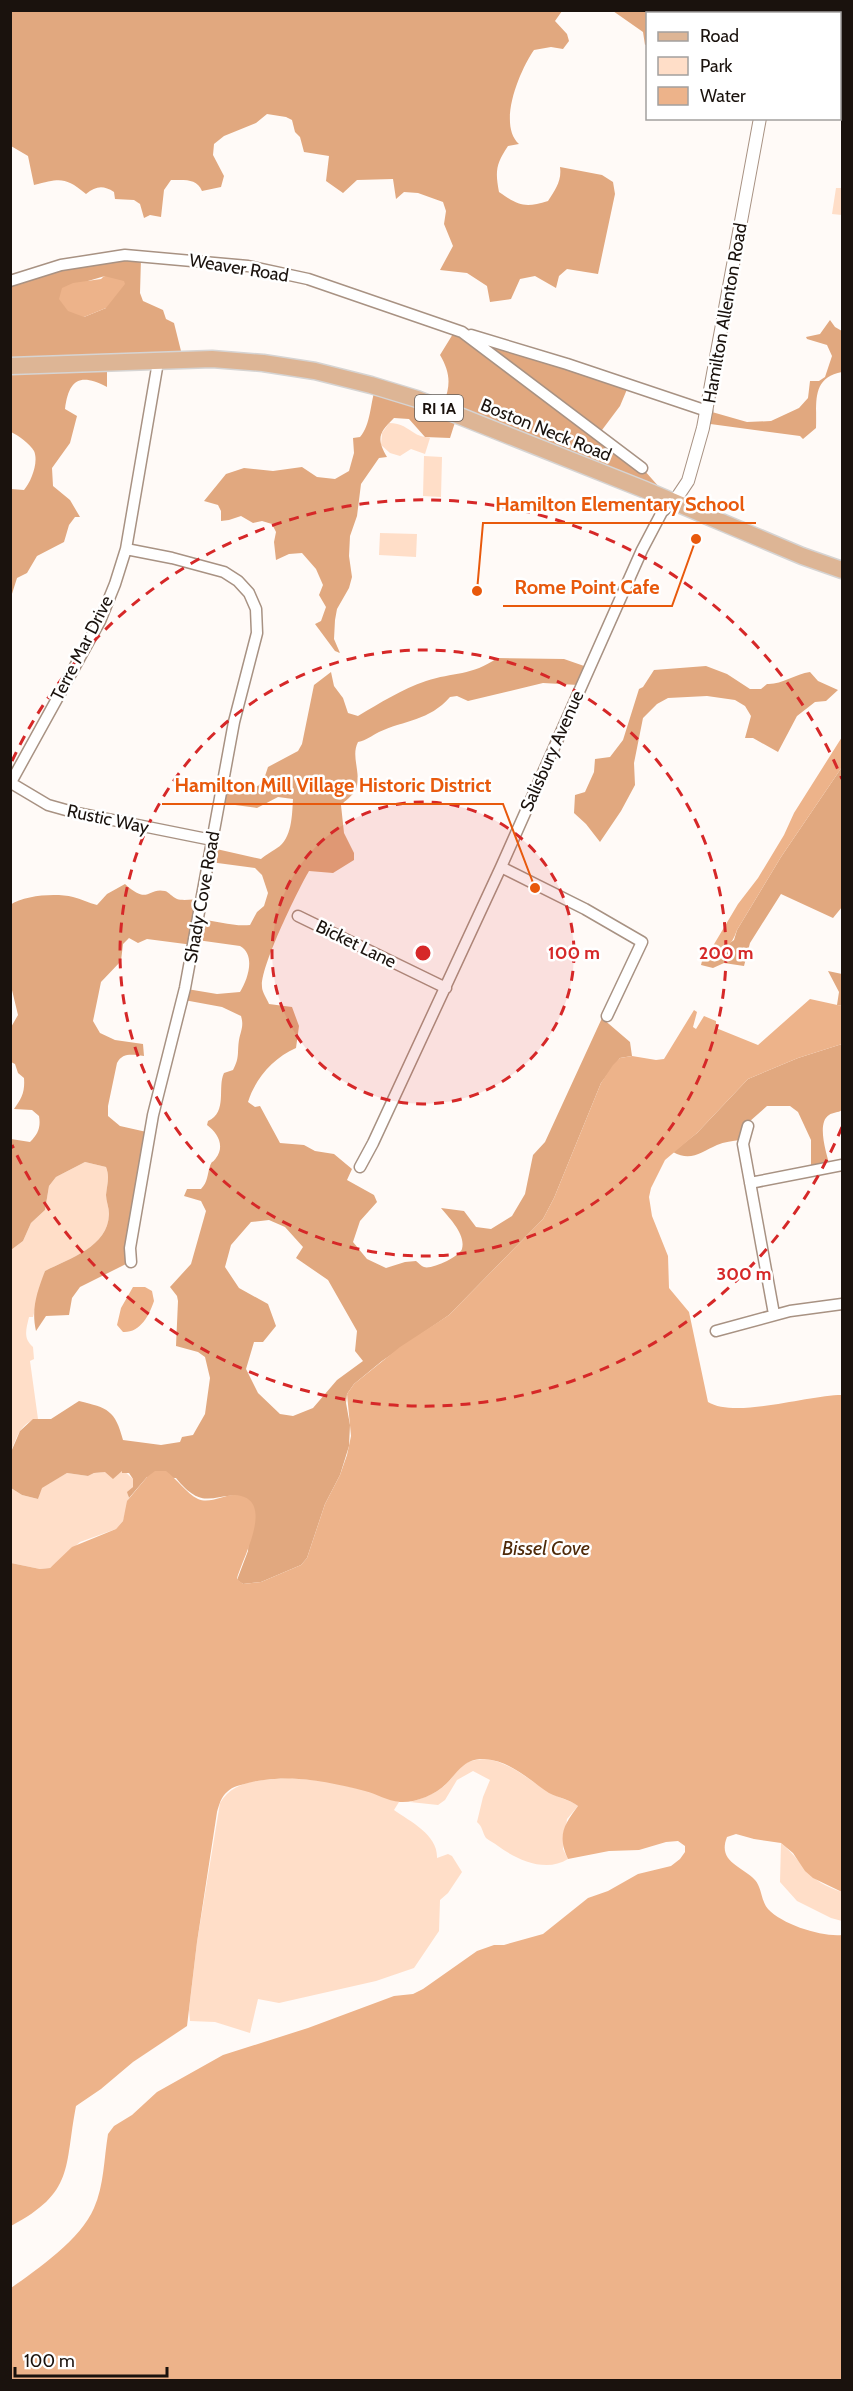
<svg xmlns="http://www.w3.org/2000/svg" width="853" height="2391" font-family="Cabin,sans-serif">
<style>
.green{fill:#ffdec8}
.forest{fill:#e1a87f;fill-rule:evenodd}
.water{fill:#edb38a}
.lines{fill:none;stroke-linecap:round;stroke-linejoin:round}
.minor-casing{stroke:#a89283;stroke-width:13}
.tertiary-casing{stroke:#a89283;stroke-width:14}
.primary-casing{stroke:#d6d4d3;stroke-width:19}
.minor{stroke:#fff;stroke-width:10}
.tertiary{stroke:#fff;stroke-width:12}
.primary{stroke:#ddb595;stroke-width:16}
.ring{fill:none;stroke:#d62828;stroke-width:3;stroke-dasharray:10 8}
.labels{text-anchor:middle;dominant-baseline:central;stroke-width:5;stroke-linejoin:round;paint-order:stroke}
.shield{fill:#fff;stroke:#5f5956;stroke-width:1.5}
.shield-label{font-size:16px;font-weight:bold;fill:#1a120d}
.street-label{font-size:18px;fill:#1a120d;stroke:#fff}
.water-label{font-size:20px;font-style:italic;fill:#4f2a09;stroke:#fff}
.centre{fill:#d62828;stroke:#fff;stroke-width:3}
.ring-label{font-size:18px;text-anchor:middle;font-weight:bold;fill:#d62828;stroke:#fff;stroke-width:5;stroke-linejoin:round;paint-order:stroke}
.leader{fill:none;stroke:#e8590c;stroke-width:2}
.callout-dot{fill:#e8590c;stroke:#fff;stroke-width:2}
.callout-label{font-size:20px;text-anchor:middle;font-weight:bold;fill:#e8590c;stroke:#fff;stroke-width:5;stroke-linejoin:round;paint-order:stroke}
</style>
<rect width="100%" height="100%" fill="#fffaf7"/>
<path class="green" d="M836,188h6v27l-10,-1z
M389,423c13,0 17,5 27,11 3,2 10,3 14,4l-5,16 -14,-5 -11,7 -10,-3 -9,-8 1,-12z
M424,456l18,1 -1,40 -18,-1z
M380,533l37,1 -1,23 -37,-2z
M85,1162l21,5c4,10 1,17 0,28 0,6 3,12 3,19 -1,33 -39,44 -64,57l-12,46h-4c-3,13 -6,21 4,30l1,12 -4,2 8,58c-17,2 -22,20 -27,33v-202l12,-9 8,-18 14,-13 4,-24 7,-9z
M123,1470l10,9v8l-5,9 1,2 -6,23 -7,8 -36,13 -30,26 -10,1 -29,-6v-75l11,7 16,4 3,-11 26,-15 21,3 6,-3z
M486,1759c27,4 44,23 67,35 9,5 17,6 25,12l-11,13 -4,30 5,10c-22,14 -51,1 -70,-13 -3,-3 -9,-5 -12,-8 -4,-6 -3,-11 -9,-16l6,-25 7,-17 -17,-9 -16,9 -12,20 -7,5 -28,-3c11,-3 25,-8 34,-16 17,-16 14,-26 42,-27z
M289,1778l36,3 43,10 31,11 -5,8c17,12 44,25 43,48l11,-4 4,2 10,16 -14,21 -8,7 -1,31 -25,37 -38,13 -97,22 -21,-4 -8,34 -35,-11 -25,-1 -1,-11 8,-68 23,-139c14,-24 44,-23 69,-25z
M781,1843c26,22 24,37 61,49v29l-11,-3 -34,-17 -17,-19z"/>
<path class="forest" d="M685,10l96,1 -1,3h-97z
M10,11h552l-7,10 12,13 2,7 -6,8 -12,-2 -17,3c-14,20 -37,74 -15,94l-11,2c-12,18 -13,25 -9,46 20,14 26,16 49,9 7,-11 14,-20 12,-34l42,8 11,7 2,12 -17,80 -31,-5 -8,7 -3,12 -21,-12 -15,3 -9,20 -21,3 -3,-16 -20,-13 -27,-3 13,-24 -9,-22 2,-13 -3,-9 -25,-9 -14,-1 -8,7 -3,-20 -36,1 -14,13 -17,-12 3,-25 -25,-4 -4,-15 -5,-5 -3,-12 -6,-3 -19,-3 -11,9 -32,13 -10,8 -1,11 11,21 -3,11 -19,4c-5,-13 -18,-11 -31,-11l-7,10 -3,27 -11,-2 -6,3 -4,-14 -6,-4 -19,-1 -1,-7c-11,-7 -18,-6 -28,2 -22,-18 -26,-15 -52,-9l-6,-29 -17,-10z
M613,11h51l7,2 -23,1 -1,30 -2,1 -2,-13z
M141,258l-1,35 3,8 20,9 3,9 8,4 9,36 -76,5v23c-27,-14 -38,-8 -42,22l12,7 -7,27 -18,25 1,18 17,14 10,17h-5l-6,8 -5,17 -27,14 -10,17 -10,5 -6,19v-108l13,1c7,-8 15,-28 10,-39 -4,-7 -16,-16 -23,-19v-151l51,-16zM105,276l1,32 -22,9 4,-36z
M830,320l5,7 7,4v41c-31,6 -25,30 -26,56l-13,11 -3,-3 -97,-13 2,-13 42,12 24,-1 28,-13 9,-10 2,-17h9l6,-4 7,-21 -5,-11 -20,-6 -1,-2 14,-3z
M456,329l172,58 -8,19 -21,28 45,36 16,18 -203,-72 -7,22 -25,-1 -16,-18 -15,-1c-15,15 -18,20 -7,39l-8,1 -18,26 -4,32 -7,20 -1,20 3,21 -3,11 -12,21 -2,11 -1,19 6,14 -5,-2 -20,-27 6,-3 5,-14 -7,-12 4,-10 -7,-16 -14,-16 -13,1 -13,6 -2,-18 2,-10 -4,-8 -10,-3 -9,2 -12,-7 -12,4 -8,1v-10l-3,-6 -14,-4 22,-27 18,-6 29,3 29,-4 15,10 18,2 14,-8 5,-18 -1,-15 7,-1c11,-12 10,-34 16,-51l68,17c7,-19 6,-31 -4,-48z
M497,658l67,1 23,8 -9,18 -35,-2 -75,18 -11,-5 -7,1c-21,24 -45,23 -71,35 -8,4 -12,8 -21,10 -8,15 5,33 -3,49 -3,5 -10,10 -14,14l3,28 10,20v7l-21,13 -24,-2c-11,19 -49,96 -47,116 0,5 5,12 7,17l23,3 7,19 -3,22c-23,10 -41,31 -48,54l7,5 5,-1 20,37 24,2 11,6 19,3 18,15 -5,11 27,15 3,7 -17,19 -7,21 14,17 19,9 19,-6 11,-1c3,2 5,5 8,6 7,3 35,-10 38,-18 4,-15 -13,-31 -21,-41l23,3 12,16 15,2 21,-13 13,-22 8,-39 12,-13 57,-124 28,24 2,14 -12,2 -19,25 -47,115 -11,21 -94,96 -67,46 -28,23 -7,10 -1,9 4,22 -1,21 -9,29 -15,29 -18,54 -6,7 -40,17 -18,2 -6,-4 11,-29 2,-48c-29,-22 -41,17 -74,-25l-29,-1 -18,21 -2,-6 6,-5v-8l-4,-6h-7v-2l-9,8 -8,-7 -11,1 -6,3 -21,-3 -25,15 -4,11 -16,-4 -11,-7v-36l9,-21 13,-12h18l28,-18c29,7 36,9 44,39l38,5 19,-3 2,-5 11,-2 12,-21 5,-36 -5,-21 -7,-5 -22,-6 2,-45 -1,-5 -7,-9 21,-23 15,-53 -5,-10 -17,-5 3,-7h14c7,-7 6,-14 9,-23 3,-7 1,-1 6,-8 9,-12 2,-25 -9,-33l1,-4c20,-9 9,-34 16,-48l9,-3c7,-13 4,-17 6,-30 2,-10 5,-14 2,-24l-19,-9 -38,-7 3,-11 30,5 23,-2c8,-13 16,-37 0,-46l-43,-6 -4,5 -46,-6 -9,4 -9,-5 -6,6 -2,17 -20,21 -8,39 7,12 15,7 28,4 1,12c-11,-1 -21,-4 -27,7l-9,43v10l12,10 31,7 -19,128 -52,26 -8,11 -3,17 -23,1 -10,15c-5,-22 1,-39 9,-60 25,-13 63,-24 64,-57 0,-7 -3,-13 -3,-19 1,-11 4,-18 0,-28l-21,-5 -29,15 -7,9 -4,24 -14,13 -8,18 -12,9v-111l19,3c8,-8 11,-15 9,-26l-7,-6 -18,-1c8,-11 11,-17 10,-31l-6,-5 -3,-9 -4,-2 -1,-33 8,-14 -7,-29 -1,-81c15,-10 46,-12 63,-8 8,2 16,6 24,8l10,-11 18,-10c24,22 22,3 40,7 4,1 7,6 12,8 6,2 17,0 24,0l-2,21c17,0 35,7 51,5l7,-13 7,-6 4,-13 -6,-18 -7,-7 -45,-6 2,-14 49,11c6,-5 10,-7 16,-11 15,-9 15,-33 16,-49l-15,-2 -21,11 -37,-5 4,-21 34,4 6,-7 4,-12 30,-16 4,-7 12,-59 17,-13 3,14 9,12 5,15 10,3c22,-13 44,-27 68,-35 27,-9 46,-5 71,-23zM269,1220l16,7 18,20 -7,11 32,22 29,51 -2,20 8,10 -26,19 -24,28 -20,8 -13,-2 -22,-21 -12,-24 8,-27h9l13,-16 -8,-22 -29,-16 -14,-21 6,-22 20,-23z
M706,666l21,8 23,15h11l6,-5c14,1 28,-10 43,-12l8,9 20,9 -12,11 -11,1 -18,14 -19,36 -25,-14h-8l6,-22 -6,-10 -10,-6 -28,-4 -39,2 -11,6 -14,14 -9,45 1,22 -14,26 -21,31 -14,-18 -12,-11 1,-18 10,-3 9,-20 1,-13 15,-2 13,-17 16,-51 4,-2 11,-17z
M842,767v140l-9,11 -52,-24 -31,49 -6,23 -20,-3 -11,5 -12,-3 2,-8 3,-1 -2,5 30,-21 3,-10 44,-73z
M828,971l14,3v32l-5,-1 2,-13z
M842,1044v66c-4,3 -9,2 -13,5 -13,8 -2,40 1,52l-19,1v-28l-13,-28 -8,-6h-23l-26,23 1,10 -2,1c-7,1 -16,2 -23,5 -16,7 -26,17 -44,7l24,-19 51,-54 50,-21z"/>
<path class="water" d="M104,276l20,5 1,3 -19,24 -22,9 -16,-6 -9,-12 3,-11 11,-5 28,-4z
M842,737v30l-61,90 -44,73c-5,16 -15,23 -29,32l-4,-1 34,-57 20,-26 26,-43 10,-22z
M810,999l32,7v38l-44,14 -50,21 -51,54 -32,27 -14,28 -2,9 3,19 16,40 1,32 20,24 19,90c28,17 99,-7 134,-7v497l-29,-14 -8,-7 -12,-18 -12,-10 -27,-4 -18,-5 -9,3c-10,25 15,29 28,43 7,8 6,21 13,29 15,16 54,28 74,26v445h-831v-92c27,-19 70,-49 83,-80 10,-22 10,-50 14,-74l6,-8 18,-11 25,-23 66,-37 85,-27 86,-32 19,-2 10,-5 54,-38 17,-6h10l39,-11 45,-36 20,-7 30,-17 33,-8 9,-7 5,-7v-6l-7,-5 -12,1 -27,8 -30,1 -41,8c-11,-24 -4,-34 10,-53 -9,-7 -19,-8 -29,-13 -20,-13 -38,-32 -64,-34 -21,-1 -26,12 -39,25 -11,11 -31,19 -46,18 -13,-1 -23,-8 -35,-11 -38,-10 -78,-18 -117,-8 -7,2 -15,3 -21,9 -6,5 -8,13 -10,20l-20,130 -10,84 -54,36 -32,27 -25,17c-12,62 -1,86 -65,120v-663l29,6 10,-1 22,-21 44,-18 7,-8 4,-20 20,-24 8,-6h11c11,8 20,22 32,28 12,5 25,-4 37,-4 43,3 6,65 2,84l6,5 18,-2 40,-17 6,-7 18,-54 15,-29 7,-20 4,-19 -4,-42 7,-10 46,-37 49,-32 94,-96 11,-21 47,-115 12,-18 7,-7 12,-2 24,4 8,-1 30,-49 3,2 -4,15 3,2 8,-13 12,5v7l42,17z
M133,1287h12l7,4 2,10c-5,15 -14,32 -31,31l-6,-7 4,-17z"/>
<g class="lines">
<g class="minor-casing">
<path id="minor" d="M10,281l51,-16 64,-10 123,11 60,13 154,53 180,136
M471,335l96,29 140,47
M126,549l46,9 52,14 14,9 11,12 7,16 1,24 -23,89 -49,266 -32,127 -23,133 1,14
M11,783l37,22 25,7 139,28
M10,784l90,-163 15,-37 11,-35 32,-187
M501,867l84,42 57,33 -35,74
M298,916l148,72
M748,1126l-5,18 31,170
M360,1167l13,-24 128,-276 141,-317 20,-38 12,-10
M750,1183l92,-18
M716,1331l74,-20 52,-7"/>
</g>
<g class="tertiary-casing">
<path id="tertiary" d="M780,14v-4
M674,502l14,-21 15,-53 57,-310"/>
</g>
<g class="primary-casing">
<path id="primary" d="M10,366l202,-7 51,4 52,8 56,14 46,14 226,90 159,67 40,14"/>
</g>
<use href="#minor" class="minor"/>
<use href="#tertiary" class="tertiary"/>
<use href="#primary" class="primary"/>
</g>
<circle cx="423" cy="953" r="151" fill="#d62828" fill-opacity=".12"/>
<g class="ring">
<circle cx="423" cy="953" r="151"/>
<circle cx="423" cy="953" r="303"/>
<path d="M842 1127A454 454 0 0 1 12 1145M12 761A454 454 0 0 1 842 779"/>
</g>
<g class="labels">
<rect class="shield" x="415" y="395" width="48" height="26" rx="4.5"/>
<g class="shield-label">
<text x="439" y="408">RI 1A</text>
</g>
<g class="street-label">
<text transform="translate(239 268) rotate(9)">Weaver Road</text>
<text transform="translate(725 313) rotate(-80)">Hamilton Allenton Road</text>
<text transform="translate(546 430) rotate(22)">Boston Neck Road</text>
<text transform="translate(82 648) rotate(-63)">Terre Mar Drive</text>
<text transform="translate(552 751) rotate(-66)">Salisbury Avenue</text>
<text transform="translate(108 819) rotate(12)">Rustic Way</text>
<text transform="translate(202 897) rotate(-80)">Shady Cove Road</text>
<text transform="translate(356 944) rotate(26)">Bicket Lane</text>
</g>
<g class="water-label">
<text x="546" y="1548">Bissel Cove</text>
</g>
</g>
<circle cx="423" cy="953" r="9" class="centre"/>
<g class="ring-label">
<text x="574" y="959">100 m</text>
<text x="726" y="959">200 m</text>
<text x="744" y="1280">300 m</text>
</g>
<path class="leader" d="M477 591L483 523H756M696 539L672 606H503M535 888L503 804H162"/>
<g class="callout-dot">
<circle cx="477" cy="591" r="6"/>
<circle cx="696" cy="539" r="6"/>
<circle cx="535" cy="888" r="6"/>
</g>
<g class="callout-label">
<text x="620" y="511">Hamilton Elementary School</text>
<text x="587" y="594">Rome Point Cafe</text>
<text x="333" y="792">Hamilton Mill Village Historic District</text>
</g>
<rect width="853" height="2391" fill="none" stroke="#1a120d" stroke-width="24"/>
<rect x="646" y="12" width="195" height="108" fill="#ffffff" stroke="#a3a09e" stroke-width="1.5"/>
<rect x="658" y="32" width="30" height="9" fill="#ddb595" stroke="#a3a09e" stroke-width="1.5"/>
<text x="700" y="42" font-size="18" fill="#1a120d">Road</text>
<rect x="658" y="57" width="30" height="18" fill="#ffdec8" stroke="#a3a09e" stroke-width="1.5"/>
<text x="700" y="72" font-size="18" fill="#1a120d">Park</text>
<rect x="658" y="87" width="30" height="18" fill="#edb38a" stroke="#a3a09e" stroke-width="1.5"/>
<text x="700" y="102" font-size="18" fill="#1a120d">Water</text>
<path d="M15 2367v9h152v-9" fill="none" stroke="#1a120d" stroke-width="3"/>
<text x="24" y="2367" font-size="18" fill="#1a120d" stroke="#ffffff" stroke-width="4.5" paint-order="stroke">100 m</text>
</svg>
